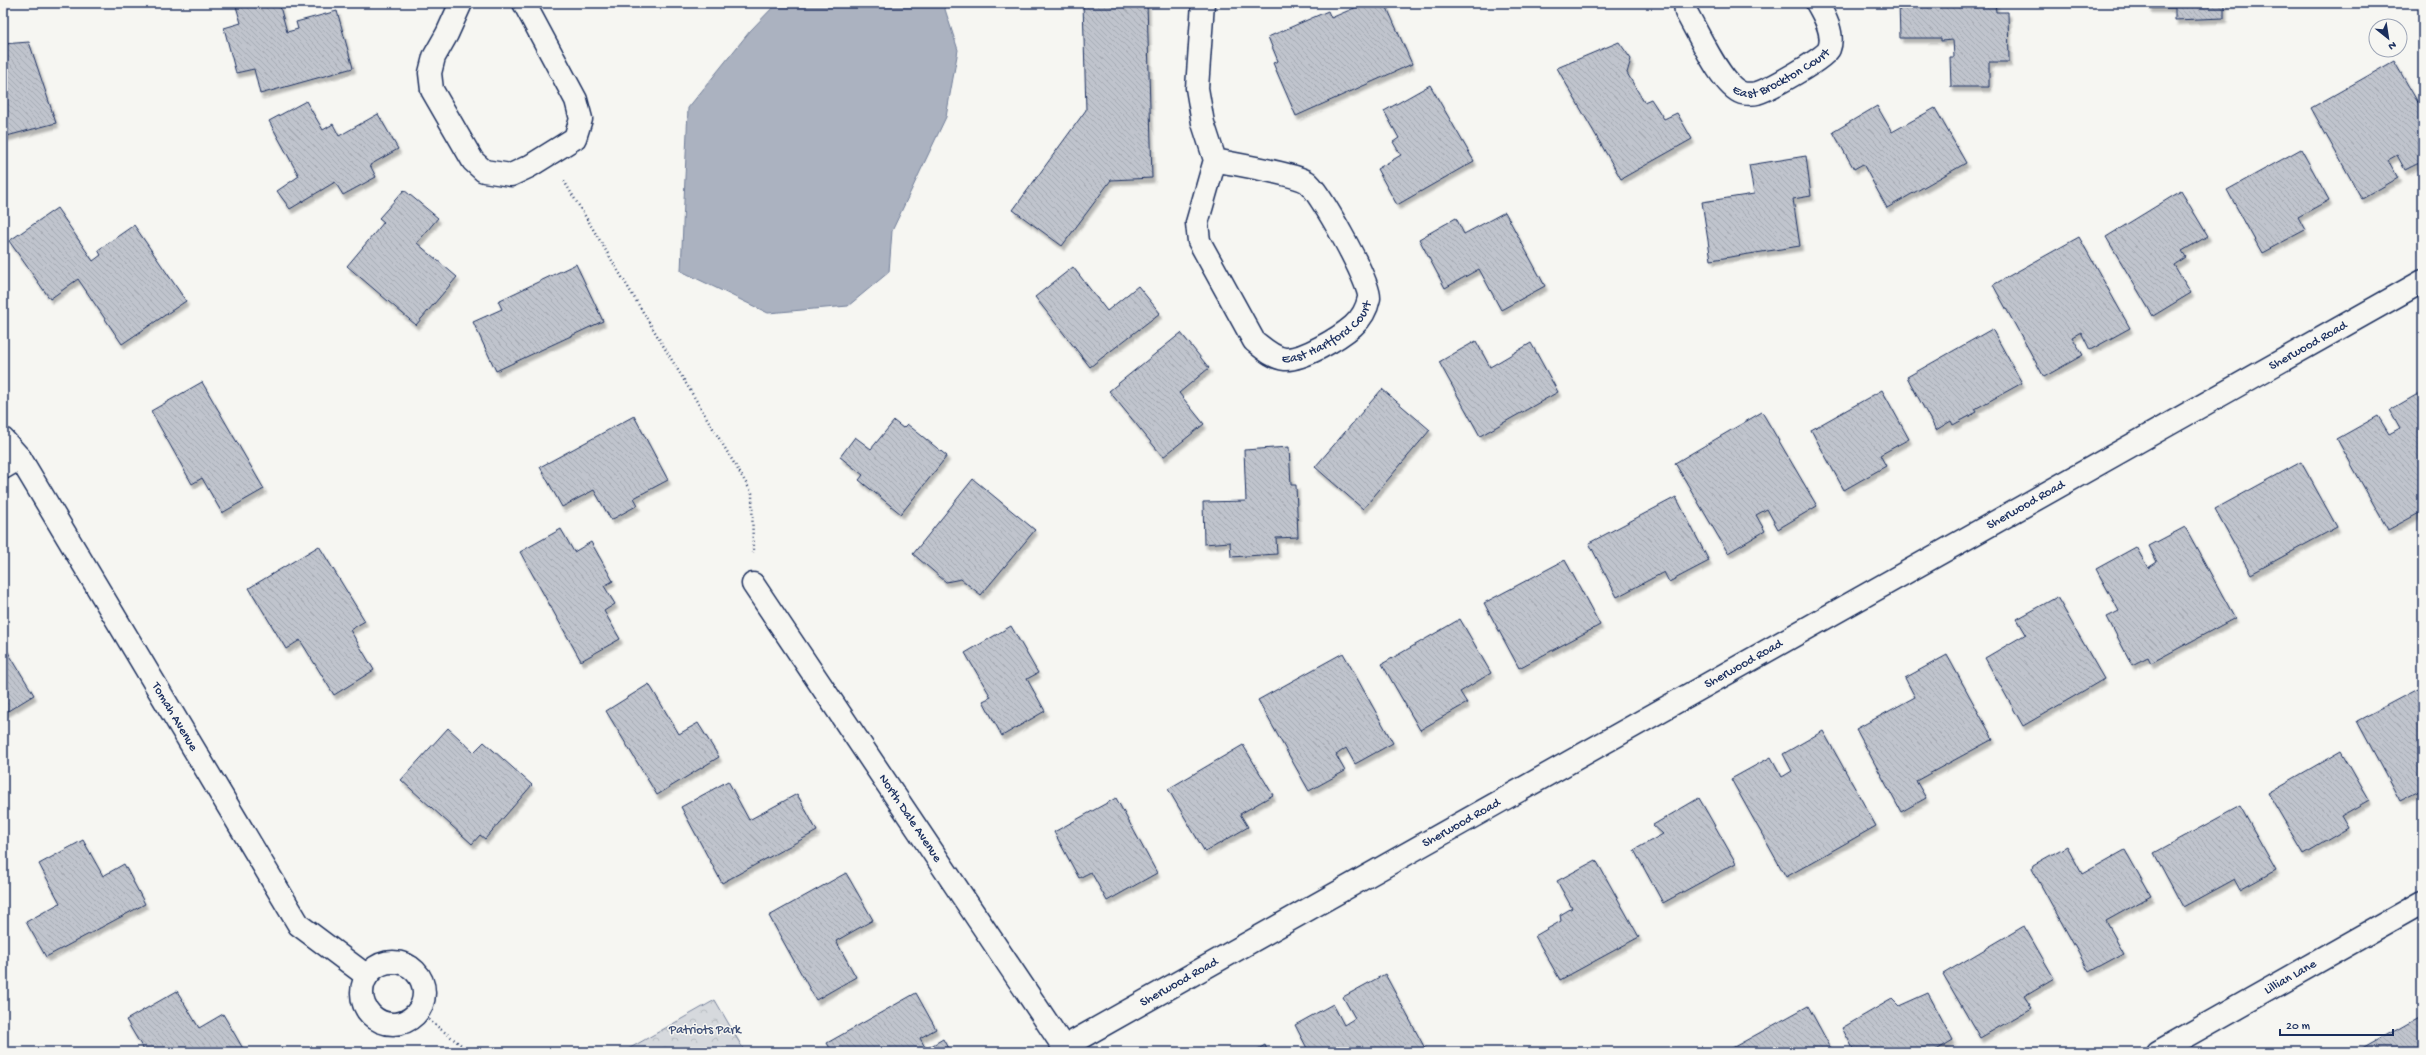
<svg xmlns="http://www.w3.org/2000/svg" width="2426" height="1055" font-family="'Gochi Hand',sans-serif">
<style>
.park{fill:url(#park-crowns);stroke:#78849e}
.water{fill:#abb2c0;stroke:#717e99}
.building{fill:url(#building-back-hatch);stroke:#1b2f5e;filter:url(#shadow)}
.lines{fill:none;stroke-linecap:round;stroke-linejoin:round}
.minor-casing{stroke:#1b2f5e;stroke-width:25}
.path{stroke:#1b2f5e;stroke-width:2.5;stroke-dasharray:1 3;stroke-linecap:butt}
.minor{stroke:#f6f6f2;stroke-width:22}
.labels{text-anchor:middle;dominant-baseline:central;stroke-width:3;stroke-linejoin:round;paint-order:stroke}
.street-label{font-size:13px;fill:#1b2f5e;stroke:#f6f6f2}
.park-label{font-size:13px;fill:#405177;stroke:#f6f6f2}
</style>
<defs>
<pattern id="park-crowns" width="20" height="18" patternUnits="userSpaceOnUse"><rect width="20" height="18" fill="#d6d9dd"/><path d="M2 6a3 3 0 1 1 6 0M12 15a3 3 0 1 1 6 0" fill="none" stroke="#b7bbc0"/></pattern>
<pattern id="building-back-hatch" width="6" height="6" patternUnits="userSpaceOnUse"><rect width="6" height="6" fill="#c0c4cd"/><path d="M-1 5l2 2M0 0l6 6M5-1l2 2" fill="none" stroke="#a4a9b2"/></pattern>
<filter id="shadow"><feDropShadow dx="2.5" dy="4.5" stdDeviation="1" flood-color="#0004"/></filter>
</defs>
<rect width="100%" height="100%" fill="#f6f6f2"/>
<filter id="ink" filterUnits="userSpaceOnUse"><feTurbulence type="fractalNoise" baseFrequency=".025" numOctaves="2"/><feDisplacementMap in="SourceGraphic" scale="8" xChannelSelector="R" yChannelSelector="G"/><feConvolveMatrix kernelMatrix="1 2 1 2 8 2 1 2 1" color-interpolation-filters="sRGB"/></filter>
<g filter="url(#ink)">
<path class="park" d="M715,1000l30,52h-122z"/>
<path class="water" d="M777,3h166l15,47 -12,67 -54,114 -3,41 -41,34 -80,7 -87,-42 7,-163 62,-77z"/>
<path class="building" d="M235,3h44l8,29 11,-3 -2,-7 41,-11 16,57 -93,26 -6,-25 -18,4 -12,-45 17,-5z
M1083,3h64l5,175 -41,2 -49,66 -49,-36 73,-100z
M1366,3h19l27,61 -116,52 -23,-53 5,-2 -10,-24 60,-26 3,7z
M1899,3h96l1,9h12l1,50h-20v25h-38l-1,-30h4l-1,-17 -12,1v-3h-41z
M2149,3h86l-11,1v14l-49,2v-12h-26z
M29,42l27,81 -53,14v-93z
M1619,42l12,17 -4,14 17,29 7,-3 13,20 13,-6 15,26 -71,40 -64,-111z
M2394,61l29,50v50l-18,9 -8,-15 -9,5 10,18 -36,21 -51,-91z
M1430,85l44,76 -77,44 -20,-36 24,-14 -8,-13 6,-4 -15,-27z
M306,101l17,29 10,-6 6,12 39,-22 20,35 -28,16 6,12 -33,18 -8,-13 -45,27 -13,-18 22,-15 -30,-55z
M1877,106l15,26 43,-24 31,55 -79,45 -24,-44 -9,5 -21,-37z
M2301,149l28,51 -31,17 7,13 -43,23 -35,-63z
M1806,156l5,40 -18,3 7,47 -89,14 -9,-58 52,-8 -5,-29z
M404,190l34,28 -21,25 40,34 -41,48 -69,-59 37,-44 -5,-4z
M2181,191l27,45 -26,15 4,6 -12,8 17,28 -38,23 -47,-79z
M57,208l36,53 8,-6 -3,-5 36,-25 52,76 -64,43 -44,-65 -28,20 -41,-58z
M1505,212l40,74 -44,24 -22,-41 -34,19 -26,-49 37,-21 8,16z
M2079,237l51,91 -40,22 -9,-18 -9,5 11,18 -39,22 -51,-92z
M576,264l27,57 -107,50 -23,-49 29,-13 -4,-8z
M1073,267l34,44 31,-25 22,27 -70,54 -55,-70z
M1992,329l30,54 -47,26 2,3 -24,13 -2,-4 -15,9 -29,-53z
M1181,333l28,35 -30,25 25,31 -41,33 -54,-66z
M1476,341l14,26 41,-24 27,49 -78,44 -41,-74z
M202,382l62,107 -42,24 -20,-35 -10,6 -41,-73z
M1382,389l48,41 -67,79 -48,-42z
M1882,390l27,49 -29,16 6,11 -42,24 -33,-60z
M2423,391v120l-35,19 -51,-91 41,-23 11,18 11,-6 -10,-18z
M1762,412l55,94 -39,23 -11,-20 -11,6 9,16 -37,22 -53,-90z
M634,416l34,64 -34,18 4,7 -27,15 -17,-30 -32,17 -22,-40z
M894,421l9,7 4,-4 40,32 -46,58 -42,-34 4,-5 -23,-18 15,-20 16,12z
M1289,447l2,38h5l2,52 -22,1 1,16 -46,3 -1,-15 -26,2 -1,-42 43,-1 -2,-51z
M2301,462l36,65 -86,47 -36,-65z
M973,479l62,51 -54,65 -20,-16 -15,3 -33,-28z
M1676,497l33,64 -40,21 -5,-10 -47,25 -28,-54z
M2185,527l50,91 -84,45 -3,-6 -16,8 -25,-48 12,-6 -23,-42 40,-22 12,21 9,-6 -8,-16z
M561,529l13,23 17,-10 22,39 -9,5 11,18 -11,7 16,28 -39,22 -61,-109z
M319,546l46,75 -15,9 24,40 -40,25 -34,-55 -14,9 -37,-61z
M1565,560l35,65 -81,43 -35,-65z
M2057,597l47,82 -81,47 -38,-68 41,-24 -9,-15z
M1460,619l31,54 -31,19 7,11 -47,27 -38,-66z
M1011,626l27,47 -11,6 18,32 -43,25 -19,-35 8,-4 -26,-44z
M3,644l31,51 -31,19z
M1343,653l50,90 -38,21 -9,-16 -10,7 9,16 -36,20 -51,-91z
M1947,655l46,84 -77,42 10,17 -25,14 -45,-83 59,-32 -10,-19z
M649,684l30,50 19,-11 21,34 -62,38 -51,-84z
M2423,686v103l-23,12 -43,-80z
M448,728l26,24 10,-10 48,43 -47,54 -5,-4 -8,9 -71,-64z
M1823,731l53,95 -90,51 -55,-98 40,-22 11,20 10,-6 -9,-17z
M1243,745l30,50 -33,19 8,13 -43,25 -37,-63z
M2341,751l28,49 -28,16 7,12 -44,26 -36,-61z
M728,781l21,39 48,-26 20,37 -95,52 -41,-76z
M1116,798l41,75 -50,28 -16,-29 -12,6 -25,-46z
M1699,798l37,65 -73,40 -29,-53 29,-16 -10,-9z
M2240,806l36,64 -36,20 -6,-11 -51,28 -29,-54z
M83,840l20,36 21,-12 21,40 -99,53 -20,-35 34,-19 -21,-39z
M2067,846l15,28 43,-24 26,46 -45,25 18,32 -35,19 -57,-103 1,-4z
M1596,860l43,77 -79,43 -25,-44 26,-15 -1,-6 12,-7 -15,-27z
M846,873l27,47 -37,21 20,36 -40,23 -47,-84z
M2024,926l30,52 -30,18 8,12 -52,30 -37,-64z
M1385,974l42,78h-118l-14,-27 38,-21 11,21 11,-7 -12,-21z
M177,991l22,37 24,-14 22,38h-100l-19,-32z
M916,993l20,36 -16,9 6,11 17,-10 7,13h-118l-5,-9z
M1928,993l25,47 -20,12h-78l-13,-24 50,-29 7,7z
M1808,1006l25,46h-108z
M2422,1015l1,37h-66z
M1265,1045l3,7h-15z"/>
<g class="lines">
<g class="minor-casing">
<g id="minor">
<path d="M461,3l-14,31 -13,23 -4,16 2,17 41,71 11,10 27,4 19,-9 45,-28 6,-19 -5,-19 -52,-97"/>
<path id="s1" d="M1203,3l-6,85 6,35 12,37 -18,63 2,18 55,100c9,7 19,17 31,18 18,1 54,-21 68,-33 8,-7 14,-18 16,-28 3,-13 -50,-108 -62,-116 -11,-8 -75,-18 -92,-22"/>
<path id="s2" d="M1685,3l1,9c12,20 35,74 56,81 3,1 12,1 15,0 11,-3 69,-35 72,-44 6,-15 -5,-34 -12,-46"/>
<path id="s3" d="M3,439l17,19 279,467 68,51"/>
<path d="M3,468l17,-10"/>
<path id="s4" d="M753,584l314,468"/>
<circle cx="393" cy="993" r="31"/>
<path id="s5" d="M1064,1047l1359,-766"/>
<path id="s6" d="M2158,1052l265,-150"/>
</g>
</g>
<path class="path" d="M564,181l188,312 1,60
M419,1012l51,40"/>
<use href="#minor" class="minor"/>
</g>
</g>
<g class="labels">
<g class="street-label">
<text stroke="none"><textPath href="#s2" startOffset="153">East Brockton Court</textPath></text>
<text stroke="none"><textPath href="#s1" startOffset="445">East Hartford Court</textPath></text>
<text stroke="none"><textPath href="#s5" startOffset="1428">Sherwood Road</textPath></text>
<text stroke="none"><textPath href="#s5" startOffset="1104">Sherwood Road</textPath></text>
<text stroke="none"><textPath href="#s5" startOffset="780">Sherwood Road</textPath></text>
<text stroke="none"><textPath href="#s3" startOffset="327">Tomah Avenue</textPath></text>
<text stroke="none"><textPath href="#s4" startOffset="282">North Dale Avenue</textPath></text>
<text stroke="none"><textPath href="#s5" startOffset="456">Sherwood Road</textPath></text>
<text stroke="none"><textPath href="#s6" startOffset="152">Lillian Lane</textPath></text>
<text stroke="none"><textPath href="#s5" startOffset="132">Sherwood Road</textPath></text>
</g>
<g class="park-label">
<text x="705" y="1030">Patriots Park</text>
</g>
</g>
<rect width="2426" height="1055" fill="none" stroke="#f6f6f2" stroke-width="16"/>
<rect x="8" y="8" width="2410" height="1039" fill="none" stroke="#1b2f5e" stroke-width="1.5" filter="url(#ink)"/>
<g transform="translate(2388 38) rotate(150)"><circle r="19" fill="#f6f6f2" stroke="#9ea6b7"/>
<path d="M0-3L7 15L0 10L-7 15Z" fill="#1b2f5e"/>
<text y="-6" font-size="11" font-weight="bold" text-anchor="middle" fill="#1b2f5e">N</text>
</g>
<path d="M2280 1029v6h113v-6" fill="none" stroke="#1b2f5e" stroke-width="2"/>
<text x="2286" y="1029" font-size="12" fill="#1b2f5e" stroke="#f6f6f2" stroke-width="3" paint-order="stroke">20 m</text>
</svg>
